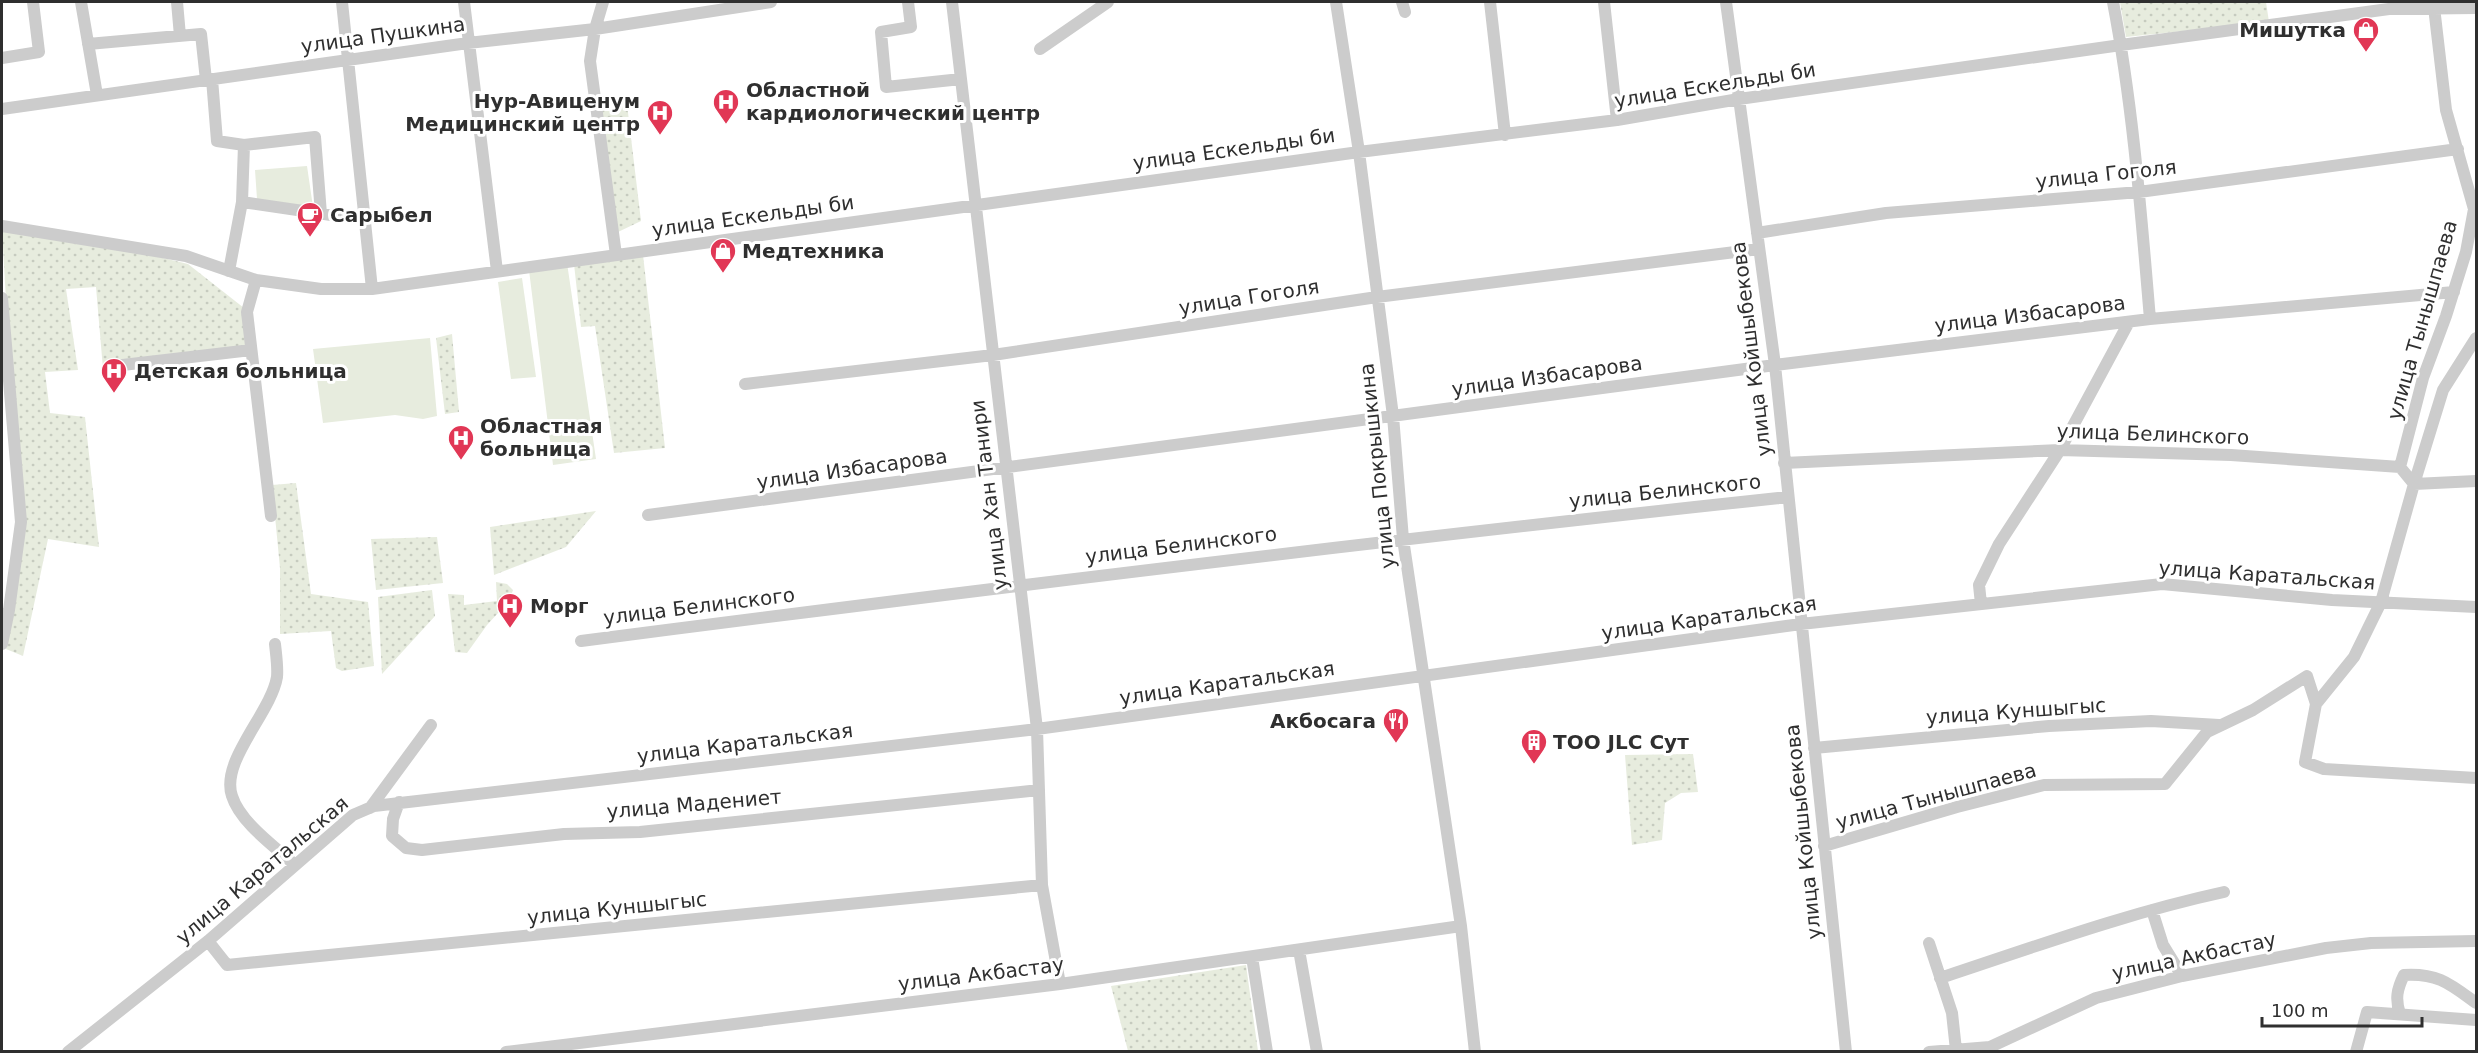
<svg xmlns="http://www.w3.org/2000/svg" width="2478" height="1053" font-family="'DejaVu Sans',sans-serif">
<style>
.grass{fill:url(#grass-dots)}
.green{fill:#e7ecde}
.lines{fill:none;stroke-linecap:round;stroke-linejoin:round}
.minor{stroke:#ccc;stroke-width:12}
.labels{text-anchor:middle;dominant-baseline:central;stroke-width:6;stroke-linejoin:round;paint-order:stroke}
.poi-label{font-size:20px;font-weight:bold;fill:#2f2f2f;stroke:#fff;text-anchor:start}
.street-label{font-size:20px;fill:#2f2f2f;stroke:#fff}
</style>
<defs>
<pattern id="grass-dots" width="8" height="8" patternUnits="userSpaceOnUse" patternTransform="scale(1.5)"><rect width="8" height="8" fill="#e7ecde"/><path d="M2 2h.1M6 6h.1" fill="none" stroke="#c6cbbf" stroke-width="1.8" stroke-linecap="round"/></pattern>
</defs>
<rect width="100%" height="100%" fill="#fff"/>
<path class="grass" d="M2120,2h146l3,20 -143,15z
M626,96l15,125 -23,11 -18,-133z
M2,229l132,22 54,13 56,44 4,39 -30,3 -115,19 -7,-82 -30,2 12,81 -33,2 5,41 35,4 14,130 -51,-8 -25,117 -17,-7 19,-133 -16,-162z
M643,255l22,193 -51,5 -19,-127 -14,1 -7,-63z
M452,334l7,78 -14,2 -9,-76z
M296,483l15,111 57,8 6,64 -32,5 -6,-3 -5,-37 -51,3v-66l-8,-83z
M596,511l-30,36 -72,28 -4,-48z
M437,537l6,46 -67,7 -5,-51z
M496,582l11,2 6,6 -4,11 -22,24 -20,28 -12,-1 -7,-58 16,1v10l33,-4z
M432,590l3,26 -53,58 -4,-77z
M1693,754l5,38 -17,1 -16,10 -3,37 -30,5 -7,-90z
M1246,965l12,86h-130l-17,-65z"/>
<path class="green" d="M307,166l6,41 -56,-8 -2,-29z
M567,263l29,196 -43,6 -24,-195z
M522,278l14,99 -25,2 -13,-97z
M430,338l7,78 -14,3 -28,-4 -72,8 -10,-74z"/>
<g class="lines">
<path class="minor" d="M81,2l16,93
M177,2l3,34
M342,2l30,287
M464,2l33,269
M603,2l-8,27 -5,32 26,194
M908,2l3,25 -30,5 5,55 75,-8
M952,2l85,727 5,156 18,99
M1336,2l23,150 34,264 10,123 58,387 14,126
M1402,2l3,10
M1490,2l15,133
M1604,2l13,118
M1726,2l49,363 71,687
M2113,2c20,104 28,211 37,317
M88,44l113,-10 5,46
M1040,49l68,-47
M2,58l37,-6 -6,-50
M212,79l5,62 27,4
M2,109l466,-66 127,-14 176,-27
M242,202l2,-57 71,-8 6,77
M2,226l184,30 70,24 65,9h51l987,-137 258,-32 122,-21 382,-54 268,-36 87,-1
M1757,233l129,-20 253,-21 319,-43
M229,271l13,-69 123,18
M256,280l-9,32 24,204
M2,298l19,224 -12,88 -7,34
M114,366l137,-16
M745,384l248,-29 384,-58 382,-48
M1784,463l276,-13 171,5 169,12 14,17 62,-3
M2400,467l23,-89 23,-62 20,-64 8,-43 -28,-99 -12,-103
M648,515l1127,-150 375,-46 304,-27
M1981,604l-2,-19 20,-41 61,-94 69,-128
M581,641c402,-52 804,-101 1207,-144
M275,644c1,10 3,23 2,33 -6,36 -57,84 -45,119 8,26 42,50 62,68
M2316,704l38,-47 27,-55 33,-118 29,-94 33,-52
M1814,748l235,-22 102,-5 68,4
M399,802l-6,17 -1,17 14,12 16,2 142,-16 76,-2 399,-42
M370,808l61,-83
M1824,846l133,-39 87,-22 121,-1 42,-52 46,-22 54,-34 9,28 -11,58 19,7 152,9
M2152,910l11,35 19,31
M208,941l19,24 815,-80
M1929,943l23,70 4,37
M1299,950l18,102
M1252,957l15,95
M1940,978c94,-31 187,-65 284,-86
M2400,1014c-5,-15 -3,-25 4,-39 34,-2 46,9 72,28
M68,1052l140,-111 145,-126 21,-9 663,-77 764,-105 361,-40 170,16 144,7
M506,1052l554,-68 401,-58
M1929,1052l61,-5 106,-49 86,-22 144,-28 45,-5 105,-2
M2356,1052l11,-40 109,8"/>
</g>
<defs>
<g id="shop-pin" transform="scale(1.35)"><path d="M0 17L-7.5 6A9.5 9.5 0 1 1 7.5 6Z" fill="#e13755" stroke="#fff"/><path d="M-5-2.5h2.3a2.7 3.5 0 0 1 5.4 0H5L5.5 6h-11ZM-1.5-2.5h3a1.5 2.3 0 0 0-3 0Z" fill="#fff"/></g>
<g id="hospital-pin" transform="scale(1.35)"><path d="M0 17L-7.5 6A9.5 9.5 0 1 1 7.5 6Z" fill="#e13755" stroke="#fff"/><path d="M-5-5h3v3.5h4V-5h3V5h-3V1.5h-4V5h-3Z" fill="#fff"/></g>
<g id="cafe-pin" transform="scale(1.35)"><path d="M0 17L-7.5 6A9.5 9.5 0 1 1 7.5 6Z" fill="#e13755" stroke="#fff"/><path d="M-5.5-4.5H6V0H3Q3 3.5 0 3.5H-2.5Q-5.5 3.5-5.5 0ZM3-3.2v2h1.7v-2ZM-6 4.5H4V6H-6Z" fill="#fff"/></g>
<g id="restaurant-pin" transform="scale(1.35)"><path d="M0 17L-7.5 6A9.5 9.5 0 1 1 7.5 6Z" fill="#e13755" stroke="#fff"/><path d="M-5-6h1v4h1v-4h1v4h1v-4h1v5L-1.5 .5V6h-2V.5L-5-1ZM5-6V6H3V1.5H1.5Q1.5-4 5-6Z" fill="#fff"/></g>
<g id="building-pin" transform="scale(1.35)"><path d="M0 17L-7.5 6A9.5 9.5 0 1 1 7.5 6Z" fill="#e13755" stroke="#fff"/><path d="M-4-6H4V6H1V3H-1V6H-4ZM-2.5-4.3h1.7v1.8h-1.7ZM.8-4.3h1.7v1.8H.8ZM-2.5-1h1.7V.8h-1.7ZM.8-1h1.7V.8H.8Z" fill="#fff"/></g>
</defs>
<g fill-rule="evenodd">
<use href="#shop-pin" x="2366" y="30"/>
<use href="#hospital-pin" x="726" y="102"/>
<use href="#hospital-pin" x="660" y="113"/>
<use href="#cafe-pin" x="310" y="215"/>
<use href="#shop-pin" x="723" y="251"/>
<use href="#hospital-pin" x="114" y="371"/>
<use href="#hospital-pin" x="461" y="438"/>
<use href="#hospital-pin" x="510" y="606"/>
<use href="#restaurant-pin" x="1396" y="721"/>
<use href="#building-pin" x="1534" y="742"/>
</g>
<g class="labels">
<g class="poi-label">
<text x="2346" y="30" text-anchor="end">Мишутка</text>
<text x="746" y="90">Областной<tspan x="746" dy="23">кардиологический центр</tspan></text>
<text x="640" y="101" text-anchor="end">Нур-Авиценум<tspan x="640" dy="23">Медицинский центр</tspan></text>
<text x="330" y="215">Сарыбел</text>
<text x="742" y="251">Медтехника</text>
<text x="134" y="371">Детская больница</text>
<text x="480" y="426">Областная<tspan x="480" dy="23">больница</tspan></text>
<text x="530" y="606">Морг</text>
<text x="1376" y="721" text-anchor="end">Акбосага</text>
<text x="1553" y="742">ТОО JLC Сут</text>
</g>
<g class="street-label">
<text transform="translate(383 35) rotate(-8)">улица Пушкина</text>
<text transform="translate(1715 85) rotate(-9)">улица Ескельды би</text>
<text transform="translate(1234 149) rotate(-8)">улица Ескельды би</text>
<text transform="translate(2106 174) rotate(-6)">улица Гоголя</text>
<text transform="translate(753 216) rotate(-8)">улица Ескельды би</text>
<text transform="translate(1249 297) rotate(-9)">улица Гоголя</text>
<text transform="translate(2030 314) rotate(-7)">улица Избасарова</text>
<text transform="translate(2422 320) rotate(-74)">улица Тынышпаева</text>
<text transform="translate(1751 349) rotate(-97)">улица Койшыбекова</text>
<text transform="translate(1547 376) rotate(-8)">улица Избасарова</text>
<text transform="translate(2153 434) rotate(2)">улица Белинского</text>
<text transform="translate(1377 466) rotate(-96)">улица Покрышкина</text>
<text transform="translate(852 469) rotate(-8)">улица Избасарова</text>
<text transform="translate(1665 491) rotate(-6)">улица Белинского</text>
<text transform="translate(989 495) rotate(-97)">улица Хан Танири</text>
<text transform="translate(1181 545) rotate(-7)">улица Белинского</text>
<text transform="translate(2267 575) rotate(4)">улица Каратальская</text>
<text transform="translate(699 606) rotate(-7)">улица Белинского</text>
<text transform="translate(1709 618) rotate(-8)">улица Каратальская</text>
<text transform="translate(1227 683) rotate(-8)">улица Каратальская</text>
<text transform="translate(2016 711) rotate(-4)">улица Куншыгыс</text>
<text transform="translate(745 743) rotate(-7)">улица Каратальская</text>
<text transform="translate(1936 796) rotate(-15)">улица Тынышпаева</text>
<text transform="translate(694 804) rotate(-5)">улица Мадениет</text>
<text transform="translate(1803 832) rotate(-96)">улица Койшыбекова</text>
<text transform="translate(262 870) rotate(-40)">улица Каратальская</text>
<text transform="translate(617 908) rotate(-6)">улица Куншыгыс</text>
<text transform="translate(2194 956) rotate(-12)">улица Акбастау</text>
<text transform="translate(981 974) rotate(-7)">улица Акбастау</text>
</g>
</g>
<rect width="2478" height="1053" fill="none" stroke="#2f2f2f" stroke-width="6"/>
<path d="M2262 1017v9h160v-9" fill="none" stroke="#2f2f2f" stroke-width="3"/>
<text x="2271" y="1017" font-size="18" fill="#2f2f2f" stroke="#ffffff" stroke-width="4.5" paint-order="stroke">100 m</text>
</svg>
